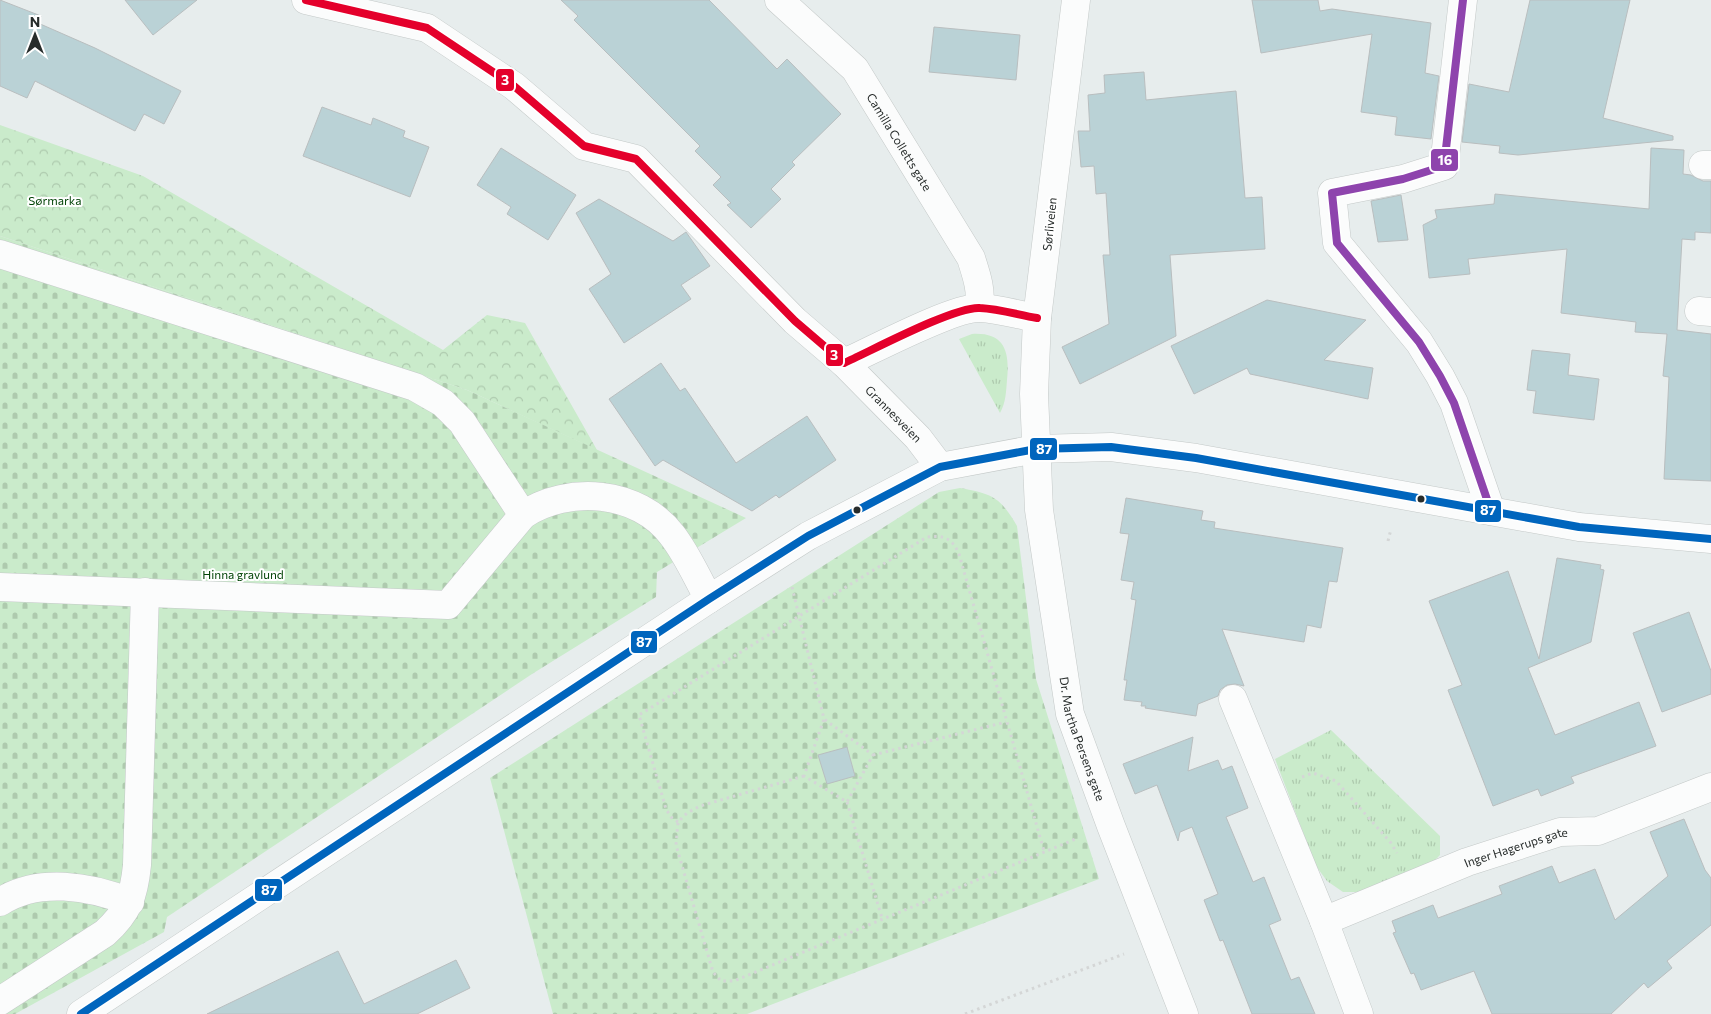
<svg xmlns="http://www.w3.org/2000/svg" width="1711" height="1014" font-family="Commissioner,sans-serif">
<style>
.forest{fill:url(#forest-crowns)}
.cemetery{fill:url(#cemetery-stones)}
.park{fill:url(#park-tufts)}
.building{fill:#bad2d6;stroke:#b9bebf}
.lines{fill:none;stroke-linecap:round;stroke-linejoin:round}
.minor-casing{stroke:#c4c9c8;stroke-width:29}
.path{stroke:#d4d6d6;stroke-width:3;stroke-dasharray:2.5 4;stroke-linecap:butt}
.minor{stroke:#fbfcfc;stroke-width:28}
.bus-1-casing{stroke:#fff;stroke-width:11}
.bus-2-casing{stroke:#fff;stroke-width:11}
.bus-3-casing{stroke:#fff;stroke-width:11}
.bus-1{stroke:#0065bd;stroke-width:8}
.bus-2{stroke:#e4002b;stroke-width:8}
.bus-3{stroke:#8e44ad;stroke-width:8}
.bus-dot{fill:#272c2b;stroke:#fff;stroke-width:2}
.labels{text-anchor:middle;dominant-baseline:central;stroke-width:4;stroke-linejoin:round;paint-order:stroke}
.street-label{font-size:12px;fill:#272c2b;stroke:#fff}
.park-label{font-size:12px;fill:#034407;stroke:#fff}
.line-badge{stroke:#fff;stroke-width:2}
.badge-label{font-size:14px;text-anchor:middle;font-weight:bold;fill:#fff}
</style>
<defs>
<pattern id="forest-crowns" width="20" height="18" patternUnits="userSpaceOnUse" patternTransform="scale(1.25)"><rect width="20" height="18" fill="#caebcb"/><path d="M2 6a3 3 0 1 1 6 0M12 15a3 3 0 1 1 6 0" fill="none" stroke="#aecaae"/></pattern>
<pattern id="cemetery-stones" width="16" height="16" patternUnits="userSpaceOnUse" patternTransform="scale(1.25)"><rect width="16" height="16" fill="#caebcb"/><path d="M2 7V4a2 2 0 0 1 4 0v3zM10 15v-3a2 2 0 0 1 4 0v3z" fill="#aecaae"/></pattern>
<pattern id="park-tufts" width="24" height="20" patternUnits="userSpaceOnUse" patternTransform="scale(1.25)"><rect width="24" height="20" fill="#caebcb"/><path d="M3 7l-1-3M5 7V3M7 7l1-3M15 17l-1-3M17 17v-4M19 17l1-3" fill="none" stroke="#aecaae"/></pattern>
</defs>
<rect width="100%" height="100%" fill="#e7eded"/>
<path class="forest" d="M0,125l143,51 300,174 44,-35 38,8 72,127 -130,-60 -467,-154z"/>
<path class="cemetery" d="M0,236l467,154 279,128 -89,54 -1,25 -124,77 -365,243 -3,15 -149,82h-15z
M960,488c33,6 40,9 57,38l19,153 63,200 -352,135h-194l-63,-236 449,-286z"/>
<path class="park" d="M972,334c33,-2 38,18 35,46 -1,12 -1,22 -7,33l-41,-74z
M1331,730l109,106v19l-11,11 -66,26h-20l-16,-11 -11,-15 -41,-107z"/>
<path class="building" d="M0,0l41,16 -3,7 57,25 86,43 -17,33 -20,-10 -9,17 -100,-50 -8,17 -27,-12z
M125,0h72l-44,35z
M561,0h148l68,69 10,-10 54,55 -49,48 3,3 -24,24 10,10 -30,29 -24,-23 4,-2 -18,-18 8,-8 -26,-26 5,-5 -126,-126 4,-4z
M1252,0h66l2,11 12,-2 99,14 -6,50 14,3 -8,63 -36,-4 2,-18 -36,-5 11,-78 -111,19z
M1530,0h100l-27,118 70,18v4l-155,15 -19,-2 1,-7 -38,-4 7,-58 40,8z
M934,27l86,8 -4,45 -87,-8z
M1144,72l2,28 90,-9 9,107 17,-1 3,52 -95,6 6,81 -96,48 -18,-37 47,-23 -6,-69h7l-4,-62 -10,1 -2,-28 -13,1 -3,-36h12l-2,-36 17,-2 -1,-18z
M322,107l49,18 2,-7 32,13 -2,6 26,10 -19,50 -107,-41z
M501,148l75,47 -28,45 -41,-26 4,-7 -34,-22z
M1651,148l33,2 -1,24 8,1 12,6h8v52l-16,-1v8l-13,-1 -5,91 34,4v147l-47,-2 5,-102 -6,-1 4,-42 -32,-2 1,-10 -75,-9 6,-64 -99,10 2,15 -41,4 -6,-53 14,-7 -2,-8 59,-6 1,-10 154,15z
M1401,195l7,45 -30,2 -7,-41z
M599,199l74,42 13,-9 24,34 -29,19 10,14 -67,44 -35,-54 22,-15 -35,-61z
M1267,300l99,20 -42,40 49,8 -5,31 -118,-25 -3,-6 -53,26 -23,-48z
M1532,350l38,4 -2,21 31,4 -5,41 -61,-7 3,-22 -9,-1z
M661,363l19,28 5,-3 51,75 71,-47 29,44 -57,38 -3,-3 -24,16 -89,-51 -8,6 -46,-67z
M1126,498l77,13 -2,9 14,2 -1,6 129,20 -6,34 -8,-1 -8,47 -14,-3 -3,17 -82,-13 22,57 -9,-2 -8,1 -7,5 -2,6 -20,8 -2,12 -51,-8 1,-2h-5l1,-4 -18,-2 3,-20h-3l12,-80 -5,-1 3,-17 -13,-2 8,-46 -9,-1z
M1557,558l44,7 -1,4 4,1 -13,72 -63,26 27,67 84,-33 17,44 -85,31 3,6 -33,13 -3,-7 -45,17 -45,-116 14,-5 -33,-84 79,-30 31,88z
M1689,612l22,59v23l-49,18 -29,-79z
M1193,737l-5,34 30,-11 4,10 10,-4 16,42 -22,9 27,65 11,-5 17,43 -12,5 22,55 8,-3 16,37h-63l-29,-74 -3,1 -16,-41 14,-6 -26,-67 -12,5 -2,9 -21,-56 -22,9 -12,-30z
M847,747l8,29 -28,8 -9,-29z
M1684,819l21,51 6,8v47l-44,36 5,7 -24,20 -4,-5 -33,31h-119l-18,-43 -53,19 -7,-17 -3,1 -18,-41 3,-1 -4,-11 41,-16 5,13 64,-24 -3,-8 53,-20 7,17 36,-14 20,51 53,-44 -18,-44z
M338,951l26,53 92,-44 14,28 -53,26h-210z"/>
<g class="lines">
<g class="minor-casing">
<g id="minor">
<path d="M306,0l121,28 87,58 70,60 52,13 159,162 49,42c27,-12 111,-57 136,-55 19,1 39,7 57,10"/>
<path id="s1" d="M779,0l76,69 116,189c5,16 11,32 8,49"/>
<path id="s2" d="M1076,0l-39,318 -3,76 5,116 31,204 41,112 73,188"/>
<path d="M1463,0l-19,166 -41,13 -71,14 5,50 82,99 21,34 14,27 37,108"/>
<path d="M1703,165h8"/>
<path d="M0,254l415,133 28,16 19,19 61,93"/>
<path d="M1699,311l12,1"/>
<path id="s3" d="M844,363l74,75 22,29"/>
<path d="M0,587l448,18 75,-90c45,-30 115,-25 149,20 15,19 25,43 37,64"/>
<path d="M1233,699l91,222 35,93"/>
<path d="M0,902c38,-25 90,-16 130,0"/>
<path id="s4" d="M1324,921l143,-59 93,-30 38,-1 113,-44"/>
<path d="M0,1001l105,-68c23,-21 29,-37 32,-68l8,-273"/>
<path d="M81,1014l628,-415 99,-63 132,-69 96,-18 75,-2 85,11 383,69 132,12"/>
</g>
</g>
<path class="path" d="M1388,541l3,-12
M792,587l32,132 -20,57 43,26 26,-47 -49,-36
M873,755l133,-33
M804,776l-104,30 -13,7 -9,9 -2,23 37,127 8,9h13l344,-143
M1302,777l11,-4 23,8 55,62 6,10
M847,802l35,116
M678,822l-7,-5 -5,-8 -27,-94 288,-178c17,-2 25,1 32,17l85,297
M965,1014l159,-60"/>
<use href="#minor" class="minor"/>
<g class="bus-1-casing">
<path id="bus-1" d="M81,1014l628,-415 99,-63 132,-69 96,-18 75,-2 85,11 383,69 132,12"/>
</g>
<g class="bus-2-casing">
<path id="bus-2" d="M306,0l121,28 87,58 70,60 52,13 159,162 49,42c27,-12 111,-57 136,-55 19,1 39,7 57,10"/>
</g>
<g class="bus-3-casing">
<path id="bus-3" d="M1463,0l-19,166 -41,13 -71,14 5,50 82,99 21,34 14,27 37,108"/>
</g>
<use href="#bus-1" class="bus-1"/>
<use href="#bus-2" class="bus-2"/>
<use href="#bus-3" class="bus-3"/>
</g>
<g class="bus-dot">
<circle cx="1421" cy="499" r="4.5"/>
<circle cx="857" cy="510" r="4.5"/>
</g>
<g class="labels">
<g class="street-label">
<text stroke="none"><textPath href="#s1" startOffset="188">Camilla Colletts gate</textPath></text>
<text transform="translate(1049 224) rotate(-84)">Sørliveien</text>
<text stroke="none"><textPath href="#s3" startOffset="71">Grannesveien</textPath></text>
<text stroke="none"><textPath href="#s2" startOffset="746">Dr. Martha Persens gate</textPath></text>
<text stroke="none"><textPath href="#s4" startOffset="206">Inger Hagerups gate</textPath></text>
</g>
<g class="park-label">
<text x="55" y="200">Sørmarka</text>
<text x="243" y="574">Hinna gravlund</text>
</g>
</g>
<g class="line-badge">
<rect x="495" y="68" width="20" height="24" rx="5" fill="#e4002b"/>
<rect x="1430" y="148" width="29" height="24" rx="5" fill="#8e44ad"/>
<rect x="825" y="343" width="19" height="24" rx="5" fill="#e4002b"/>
<rect x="1029" y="437" width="29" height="24" rx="5" fill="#0065bd"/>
<rect x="1474" y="499" width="28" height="24" rx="5" fill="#0065bd"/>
<rect x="630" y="630" width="28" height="24" rx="5" fill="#0065bd"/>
<rect x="254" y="878" width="29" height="24" rx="5" fill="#0065bd"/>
</g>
<g class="badge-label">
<text x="505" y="85">3</text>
<text x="1445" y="165">16</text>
<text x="834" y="360">3</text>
<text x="1044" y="454">87</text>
<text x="1488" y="515">87</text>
<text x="644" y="647">87</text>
<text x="269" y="895">87</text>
</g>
<g transform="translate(35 35)" stroke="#ffffff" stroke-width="4" paint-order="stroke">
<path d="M0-4L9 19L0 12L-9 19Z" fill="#272c2b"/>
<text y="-8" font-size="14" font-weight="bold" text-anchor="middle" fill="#272c2b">N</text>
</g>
</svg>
